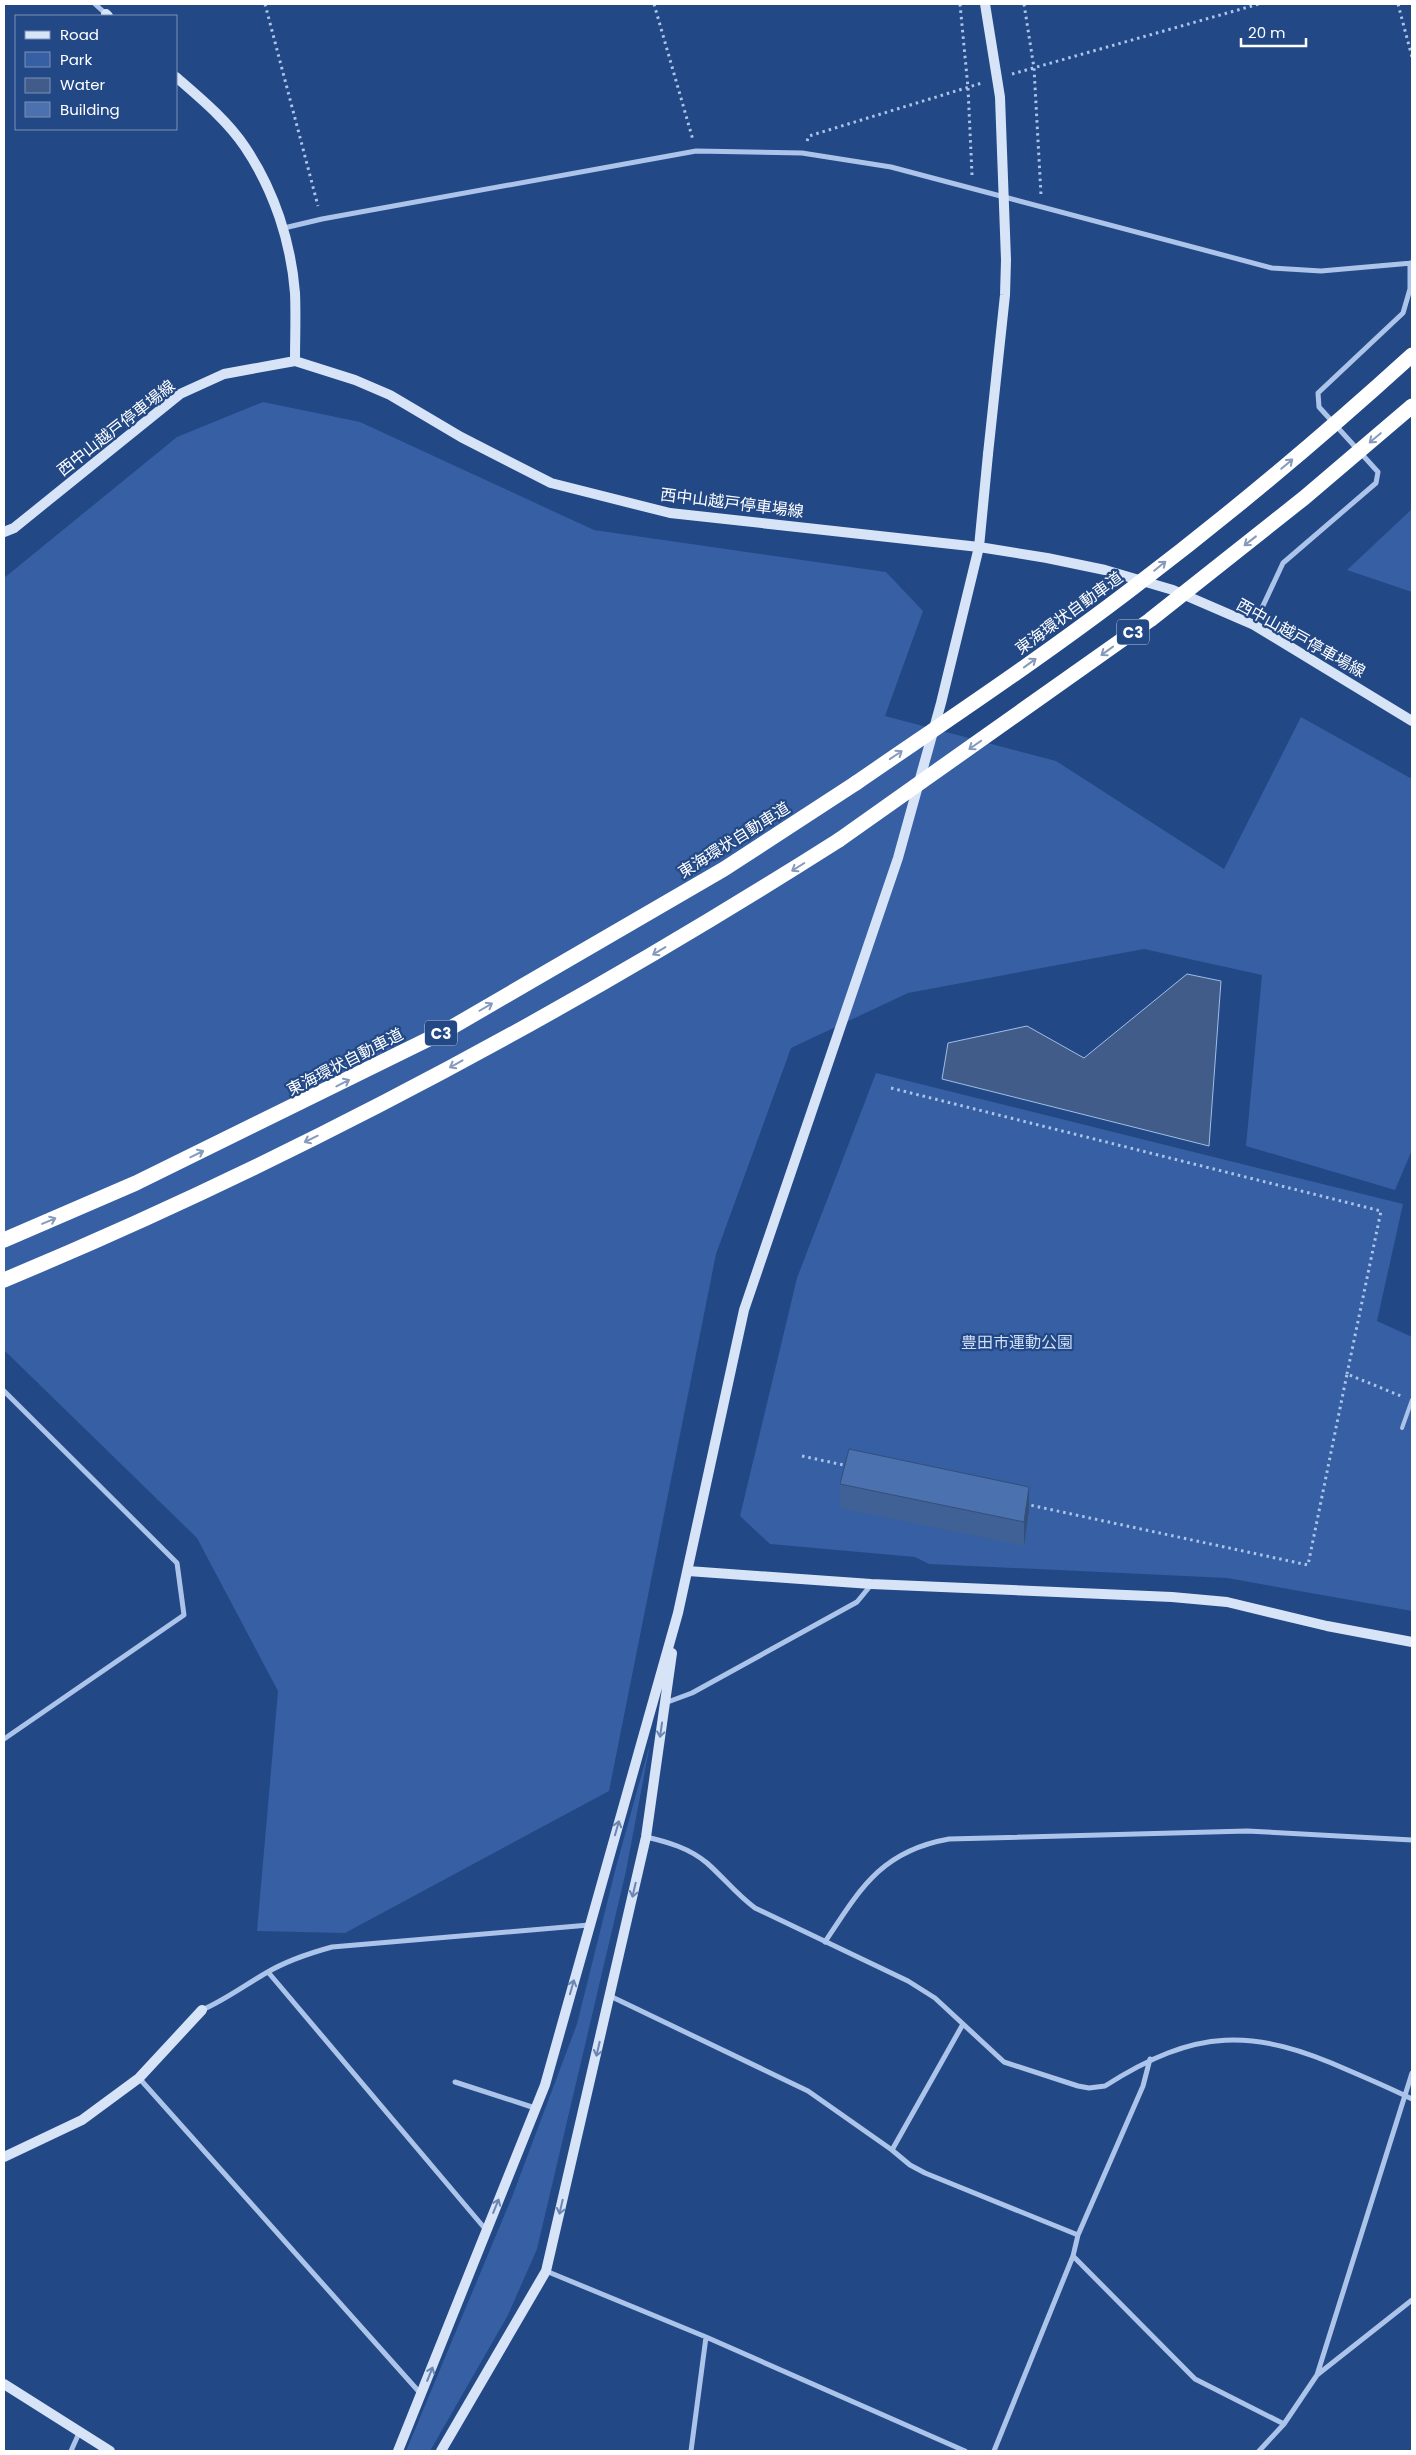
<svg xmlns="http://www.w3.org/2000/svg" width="1416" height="2455" font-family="Poppins,'Noto Sans JP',sans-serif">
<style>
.green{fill:#3660a3}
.water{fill:#425c89;stroke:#a0beea}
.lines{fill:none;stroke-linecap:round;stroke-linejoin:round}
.path{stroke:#acc4e9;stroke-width:3;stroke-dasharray:2.5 4;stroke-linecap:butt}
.lane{stroke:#acc4e9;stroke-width:4}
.street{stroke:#acc4e9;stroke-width:5}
.secondary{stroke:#d7e3f7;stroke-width:10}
.highway{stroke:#fff;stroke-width:15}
.secondary-bridge{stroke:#d7e3f7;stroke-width:10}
.highway-bridge{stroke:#fff;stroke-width:15}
.wall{fill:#406196}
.shaded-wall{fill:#344f7a}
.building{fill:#4b71ae;stroke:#344f7a}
.oneway{stroke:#859abc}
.oneway2{stroke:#6a86b3}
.labels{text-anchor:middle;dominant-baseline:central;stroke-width:4.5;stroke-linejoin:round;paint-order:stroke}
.shield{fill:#224886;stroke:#bdc8db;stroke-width:1}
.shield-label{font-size:15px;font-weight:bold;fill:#fff}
.street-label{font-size:16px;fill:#fff;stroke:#224886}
.park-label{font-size:16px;fill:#d0dff7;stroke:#224886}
</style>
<rect width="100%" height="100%" fill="#224886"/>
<path class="green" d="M263,402l97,20 234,108 292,42 37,39 -38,105 171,45 168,108 77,-152 111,62v371l-17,40 -149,-44 16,-171 -118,-26 -236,44 -117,55 -75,206 -107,537 -264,142 -88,-2 21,-240 -81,-153 -193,-188v-772l173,-141z
M1412,509v83l-65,-22z
M876,1073l527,131 -26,117 35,16v274l-185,-33 -298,-14 -14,-7 -145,-13 -30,-28 57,-238z
M650,1744l-24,127 -89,378 -29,66 -78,136h-24l106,-254 65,-173 39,-157z"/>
<path class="water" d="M1187,974l34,7 -12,165 -267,-67 6,-36 79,-17 57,32z"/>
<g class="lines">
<path class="path" d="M265,4l53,202
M654,4l39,136
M960,4l8,84 4,87
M1024,4l10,64 7,127
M1398,4l14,53
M1012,74l247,-70
M807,141l2,-5 173,-53
M891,1088l490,123 -34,163
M802,1456l46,10
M1025,1504l283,61 39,-191 54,22"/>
<path class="lane" d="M1402,1428l10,-28"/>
<path class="street" d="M95,4l11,10
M284,228l38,-9 374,-68 106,2 89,14 381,101 49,3 91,-8
M1254,625l29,-62 93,-80 2,-11 -59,-65 -1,-14 85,-80 7,-24v-26
M4,1391l173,172 7,52 -180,124
M665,1703l27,-10 165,-91 14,-17
M646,1837c22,5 43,11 61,26 16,14 30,32 48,45l153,73 27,17 69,64 74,24 11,2 16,-2c91,-58 147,-59 245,-15 21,9 42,18 62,28
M825,1942c35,-53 56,-91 124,-103l298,-8 165,9
M268,1972l219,259
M610,1996l198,95 84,59 18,15 15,8 153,62
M202,2010c23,-10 43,-25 64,-37 20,-12 44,-20 66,-26l257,-22
M139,2078l282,316
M455,2082l80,26
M892,2150l71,-126
M1073,2256l122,123 89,45
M546,2271l160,66 259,114
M1317,2375l95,-75
M71,2451l8,-18
M691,2451l15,-114
M994,2451l79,-195 5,-21 65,-149 7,-27
M1259,2451l25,-27 33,-49 95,-302"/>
<path class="secondary" d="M106,14l2,2
M176,77c24,21 51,43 69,70 29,43 46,95 50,146 1,23 0,46 0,68
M4,532l10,-4 166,-134 44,-20 71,-13 60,19 35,15 71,42 90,46 119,30 309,34 68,11 58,12 68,20 81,35 158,96
M688,1571l183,13 301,13 55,5 100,24 85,16
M4,2157l78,-37 57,-42 63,-68
M4,2384l106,67
M398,2451l147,-366 133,-472 66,-303 154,-452 43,-155 38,-156 9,-93
M441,2451l105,-180 100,-434 26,-184"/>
<path class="highway" d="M4,1240l132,-57 311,-153 277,-161 132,-86
M4,1280c291,-121 569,-271 835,-440"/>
<path class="secondary-bridge" d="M985,4l15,93 6,163 -1,35 -17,159"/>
<path class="highway-bridge" d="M856,783c93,-64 188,-127 278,-196 96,-73 189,-151 278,-232
M839,840l311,-220 154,-122 108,-92"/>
</g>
<path class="wall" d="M840,1484l189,27 -5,35 -184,-38z"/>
<path class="shaded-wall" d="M1029,1487v24l-5,35v-24z"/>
<path class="building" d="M849,1449l180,38 -5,35 -184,-38z"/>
<defs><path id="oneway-shaft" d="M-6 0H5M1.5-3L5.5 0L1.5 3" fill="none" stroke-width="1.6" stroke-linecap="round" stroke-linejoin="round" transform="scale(1.25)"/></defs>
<g class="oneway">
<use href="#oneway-shaft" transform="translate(1375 438) rotate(140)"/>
<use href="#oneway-shaft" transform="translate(1287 464) rotate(-40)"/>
<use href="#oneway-shaft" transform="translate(1250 541) rotate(142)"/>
<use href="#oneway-shaft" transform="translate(1160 566) rotate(-39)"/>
<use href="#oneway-shaft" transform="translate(1107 651) rotate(144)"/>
<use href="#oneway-shaft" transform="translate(1030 663) rotate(-36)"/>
<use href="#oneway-shaft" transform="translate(975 745) rotate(145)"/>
<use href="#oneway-shaft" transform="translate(896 755) rotate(-34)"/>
<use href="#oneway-shaft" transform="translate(798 867) rotate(148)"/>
<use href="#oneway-shaft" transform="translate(659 951) rotate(149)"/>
<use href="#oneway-shaft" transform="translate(486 1007) rotate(-30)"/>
<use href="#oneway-shaft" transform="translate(456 1064) rotate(151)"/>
<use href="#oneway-shaft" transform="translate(343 1083) rotate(-27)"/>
<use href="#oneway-shaft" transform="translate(311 1139) rotate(154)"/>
<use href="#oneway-shaft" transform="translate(197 1154) rotate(-26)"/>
<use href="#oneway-shaft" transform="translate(49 1221) rotate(-23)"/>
</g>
<g class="oneway2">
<use href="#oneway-shaft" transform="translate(661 1730) rotate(98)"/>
<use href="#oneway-shaft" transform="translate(617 1828) rotate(-74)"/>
<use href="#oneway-shaft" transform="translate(634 1890) rotate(103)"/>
<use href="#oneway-shaft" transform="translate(572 1987) rotate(-74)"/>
<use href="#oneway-shaft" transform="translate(598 2049) rotate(103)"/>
<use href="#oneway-shaft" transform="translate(496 2206) rotate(-68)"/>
<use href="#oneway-shaft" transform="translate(561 2207) rotate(103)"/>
<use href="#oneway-shaft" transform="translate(430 2374) rotate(-68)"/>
</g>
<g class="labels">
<g class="shield">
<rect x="1117" y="619.5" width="32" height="25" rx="4"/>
<rect x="425" y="1020.5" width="32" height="25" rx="4"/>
</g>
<g class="shield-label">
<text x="1133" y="632">C3</text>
<text x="441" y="1033">C3</text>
</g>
<g class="street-label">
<text transform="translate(116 428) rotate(-38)">西中山越戸停車場線</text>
<text transform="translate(732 503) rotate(7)">西中山越戸停車場線</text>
<text transform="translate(1069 613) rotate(-36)">東海環状自動車道</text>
<text transform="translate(1301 638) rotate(29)">西中山越戸停車場線</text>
<text transform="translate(734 840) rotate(-32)">東海環状自動車道</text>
<text transform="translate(345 1062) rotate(-27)">東海環状自動車道</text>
</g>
<g class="park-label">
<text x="1017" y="1342">豊田市運動公園</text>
</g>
</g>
<rect width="1416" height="2455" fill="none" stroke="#ffffff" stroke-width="10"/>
<rect x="15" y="15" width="162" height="115" fill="#224886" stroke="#7a91b6"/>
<rect x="25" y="31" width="25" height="8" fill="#d7e3f7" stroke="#7a91b6"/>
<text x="60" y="40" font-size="15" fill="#ffffff">Road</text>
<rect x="25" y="52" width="25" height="15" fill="#3660a3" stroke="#7a91b6"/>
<text x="60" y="65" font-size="15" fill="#ffffff">Park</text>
<rect x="25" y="78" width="25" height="15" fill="#425c89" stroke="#7a91b6"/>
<text x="60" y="90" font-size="15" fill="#ffffff">Water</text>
<rect x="25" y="102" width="25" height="15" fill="#4b71ae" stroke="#7a91b6"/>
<text x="60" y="115" font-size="15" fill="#ffffff">Building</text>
<path d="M1241 38v8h65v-8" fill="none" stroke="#ffffff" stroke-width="2.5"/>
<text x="1248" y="38" font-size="15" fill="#ffffff" stroke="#224886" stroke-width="4" paint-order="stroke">20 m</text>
</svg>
